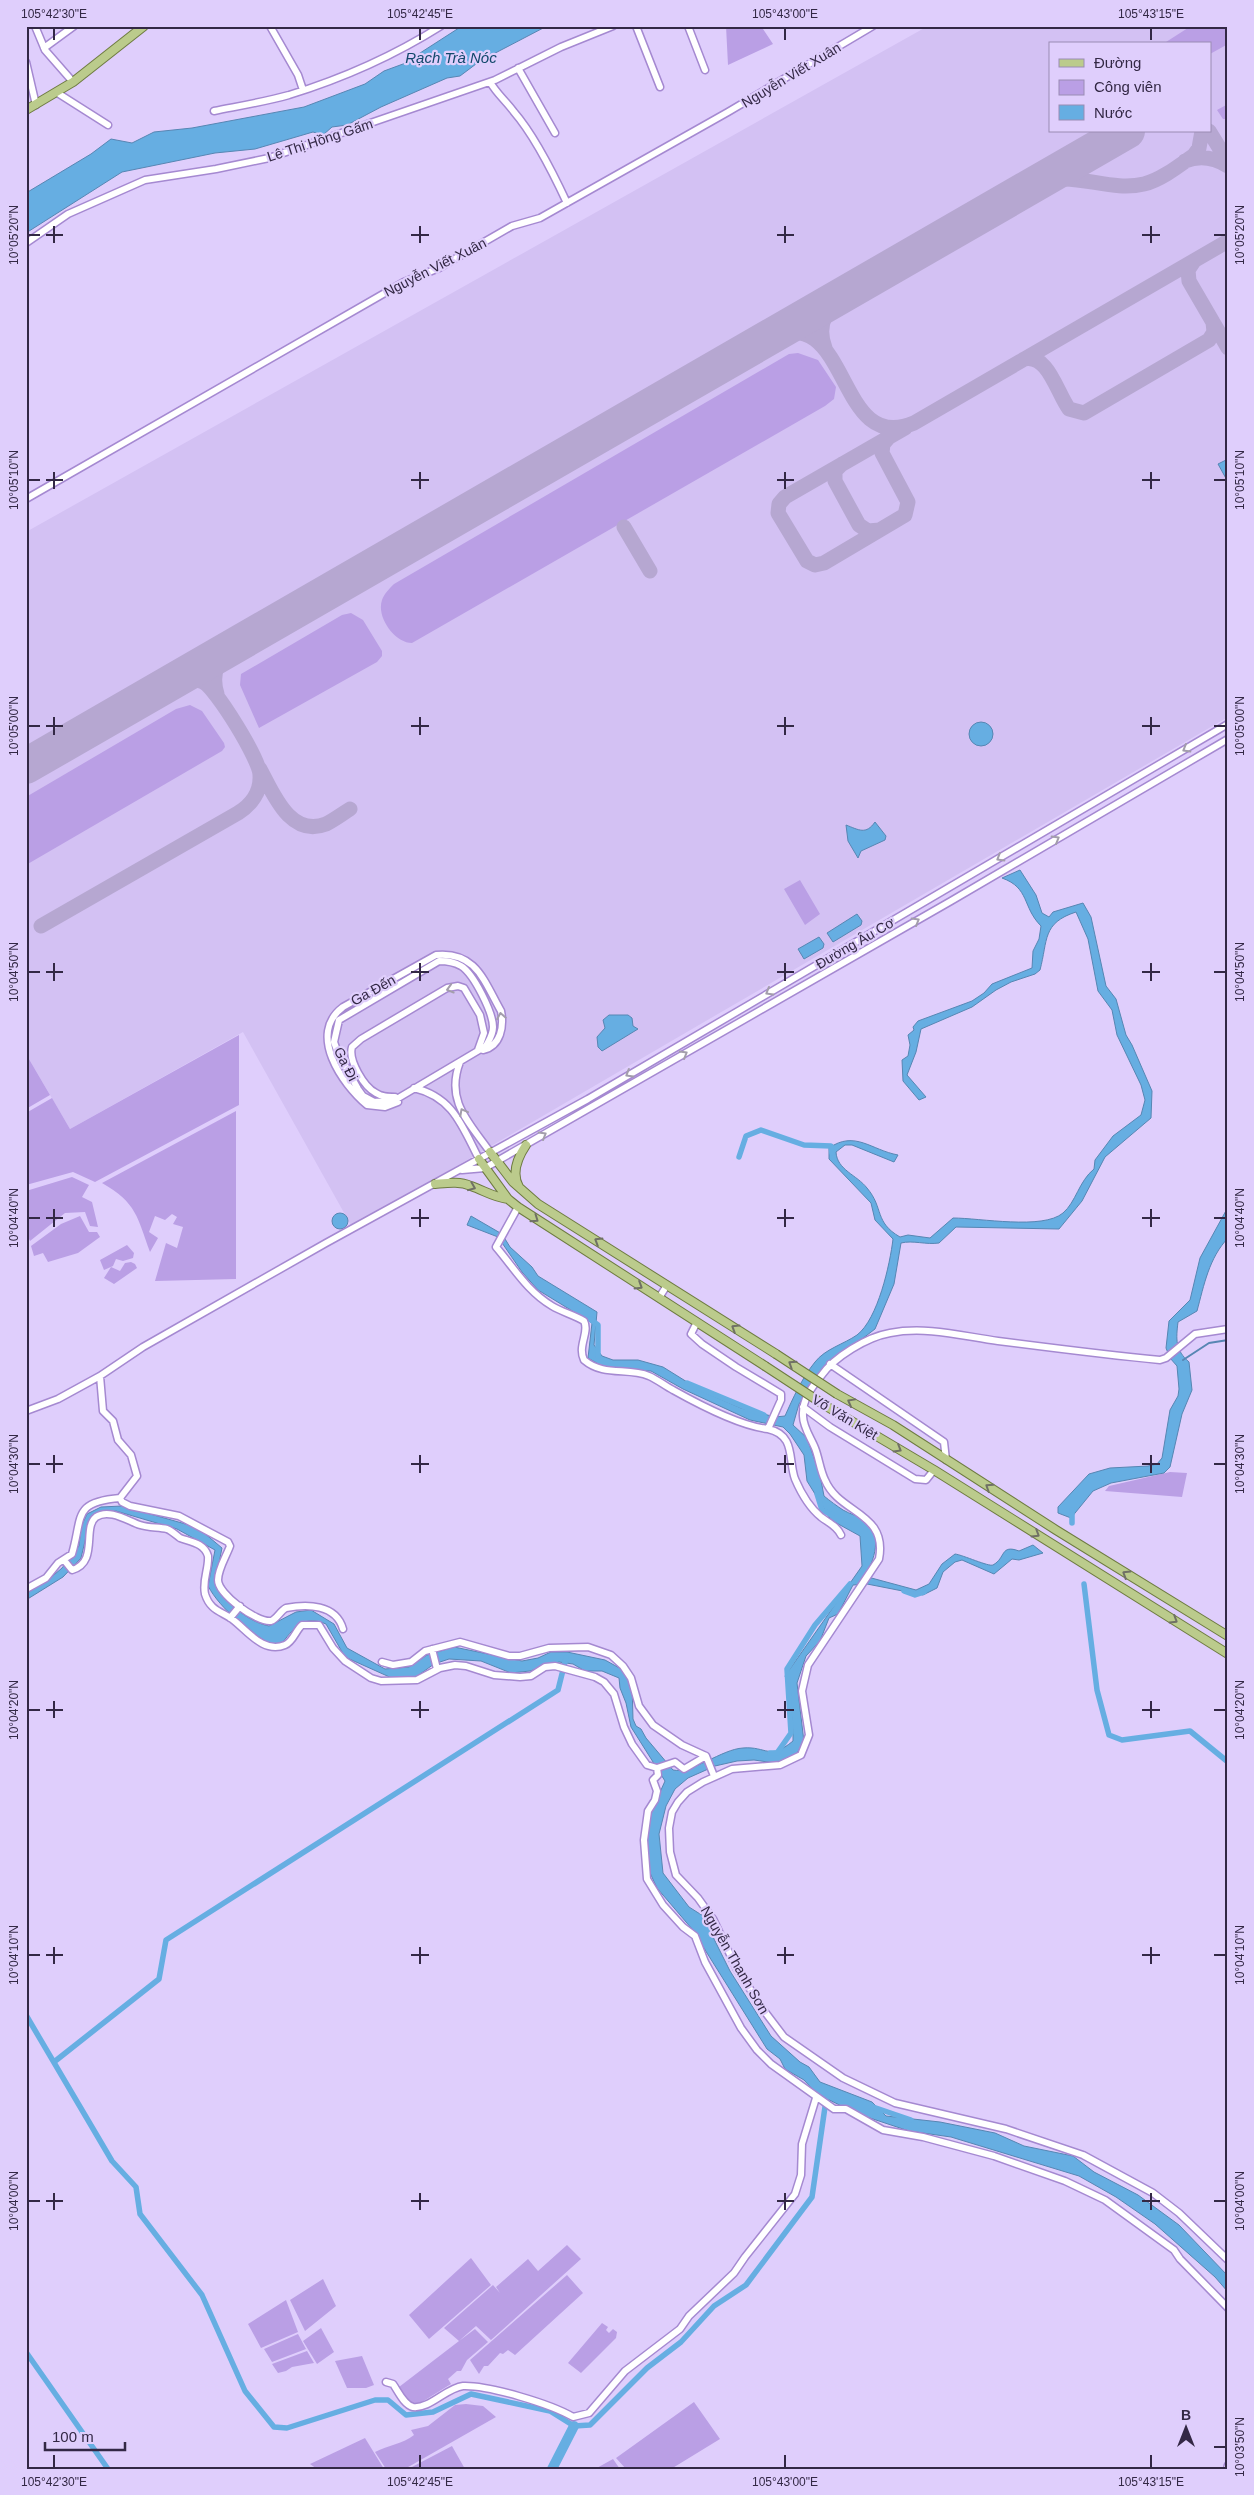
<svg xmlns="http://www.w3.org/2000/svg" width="1254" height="2495" font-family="Arial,sans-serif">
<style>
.built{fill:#d3c1f3;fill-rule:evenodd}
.green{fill:#ba9fe5}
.water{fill:#66aee2;stroke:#5786b3}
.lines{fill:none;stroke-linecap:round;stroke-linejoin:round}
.stream{stroke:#5786b3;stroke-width:2}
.canal{stroke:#66aee2;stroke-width:5.5}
.river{stroke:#66aee2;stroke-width:10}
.taxiway{stroke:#b6a7d1;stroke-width:15}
.runway{stroke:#b6a7d1;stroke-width:36}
.minor-casing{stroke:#a589d1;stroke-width:9}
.major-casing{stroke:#6e7b41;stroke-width:10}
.minor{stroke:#fff;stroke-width:6}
.major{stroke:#bbcb8c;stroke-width:8}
.major-bridge-casing{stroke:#6e7b41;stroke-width:10;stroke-linecap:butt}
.major-bridge{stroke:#bbcb8c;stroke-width:8}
.oneway{stroke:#a39eab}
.oneway2{stroke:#707165}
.ticks{fill:none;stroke:#332845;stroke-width:2}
.labels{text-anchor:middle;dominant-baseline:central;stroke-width:4.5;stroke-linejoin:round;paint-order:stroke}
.street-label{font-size:14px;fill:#332845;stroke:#dfcefc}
.water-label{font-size:15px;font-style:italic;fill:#11486b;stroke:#dfcefc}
.neatline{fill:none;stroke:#332845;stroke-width:2}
.ticks-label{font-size:12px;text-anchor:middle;fill:#332845}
</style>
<rect width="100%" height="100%" fill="#dfcefc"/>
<path class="built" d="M928,26h300v691l-876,510 -109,-195 -173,97 -44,-75v-522zM1050,44h160v87h-160z"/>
<path class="green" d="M726,26h35l12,18 -45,21z
M1191,26h37v18l-18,10v-10h-42l-2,-2z
M1228,104v15h-5l-6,-9z
M798,353l20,7 18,27 -2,12 -9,7 -413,237c-17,0 -36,-26 -30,-43 2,-6 8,-12 12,-16l395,-230z
M351,613l12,7 19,31v5l-5,6 -118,66 -19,-43 1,-11 101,-59z
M190,705l12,6 22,32 1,4 -3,4 -196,114v-68l150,-88z
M800,880l20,34 -15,11 -21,-36z
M239,1035v70l-144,77 -22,-10 -47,13v-72l26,-15 18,31z
M26,1054l24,41 -24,14z
M236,1111v168l-81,2 11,-38 11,5 6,-21 -10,-3 4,-7 -5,-3 -7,6 -10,-4 -6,16 9,6 -8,14c-13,-35 -13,-49 -48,-69z
M72,1177l17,8 -7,12 10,5 6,25 -8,-1 -5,-14 -20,1 -35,28 -4,-8v-42z
M80,1216l9,16h8l3,5 -22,16 -30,9 -5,-9 -9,3 -3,-10 30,-22z
M127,1245l7,8 -1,5 -10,3 -7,-2 -3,7 -9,4 -4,-10z
M131,1262l4,2 2,4 -23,16 -10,-6 7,-11 9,4 5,-8z
M1170,1472l17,1 -5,24 -77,-6 4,-5z
M567,2245l14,14 -90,81 -15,-14 -17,15 16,-12 13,13 -21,18 -6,11h-4l-9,8 3,5 -34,21 -7,-2 -11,-16 60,-46 -15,-13 49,-43 7,8 -4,-6 32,-28 10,12z
M471,2258l20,27 -62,54 -20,-24z
M567,2275l16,18 -68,62 -7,-5 -5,4 -3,-1 -12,13h-4l-5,8 -9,-14z
M323,2279l13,27 -31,25 -15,-31z
M286,2300l12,32 -37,16 -13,-24z
M602,2323l6,4 -2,3 3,3 4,-4 4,3 -1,6 -35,35 -13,-10z
M321,2328l13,24 -17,12 -14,-23z
M298,2334l8,15 -34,13 -8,-13z
M307,2351l7,12 -22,4 -6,4 -8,2 -6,-9z
M362,2356l12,29 -8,3h-19l-12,-27z
M694,2402l26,37 -49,30h-45l-10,-11z
M466,2404l17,2 13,11 -86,49 -6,3h-18l-11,-17c13,-7 28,-8 39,-17l-3,-5 17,-4 27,-21z
M365,2438l19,31h-67l-7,-5z
M452,2446l13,23 -55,-1z
M613,2459l7,10h-25z"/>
<path class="water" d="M462,26h85l-67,35 -20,15 -13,2 -66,29 -34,18 -15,2 -9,8 -10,-3 -58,17 -40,4 -93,19 -96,61v-40l65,-39 20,-15 21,4 22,-11 38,-4 112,-21 61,-23 19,-13 19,-7z
M1228,459v23l-10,-18z
M969 734a12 12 0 1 1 24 0a12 12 0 1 1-24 0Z
M875,822l11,14 -1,4 -24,11 -3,7 -10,-17 -2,-16c13,5 20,10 29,-3z
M1020,870l16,25 6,18 7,4 4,-5 30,-9 8,14 15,69 10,13 10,36 6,10 20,46 -1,27 -46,39 -23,44 -23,28 -103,-2 -17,16c-13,2 -26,-3 -38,0l-7,41 -19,45 -51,39 -25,36 -6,21 14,13 13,37 4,21c6,5 13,10 19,14 7,4 15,6 22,10 18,12 10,42 -1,56l52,14 13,-6 13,-20 13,-10c8,1 34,13 38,11 13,-7 7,-21 26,-14l14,-6 10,8 -24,7 -7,-1 -18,15 -32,-14 -7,2 -12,10 -6,16 -14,7 -56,-11 -14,1 -15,29 -9,4 -9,23 -14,15 -9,27 7,59 -9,14 -13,8 -28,-4 -17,1 -22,5 -27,12 -13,11 -9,17 -7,28 4,39 26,34 19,12 6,20 16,32 41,65 29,26 9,5 11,15 52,20 14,14 54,6 55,11 29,13 49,10 21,16 44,23 41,30 49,51v16l-13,-15 -60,-53 -39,-27 -37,-21 -128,-39 -42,-6 -51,-17 -41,-20 -13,-14 -19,-11 -5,-10 -13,-10 -75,-120 -35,-41 -12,-26v-36l20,-45 -34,-54 -5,-24 -6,-15 -1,-10 -17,-7h-17l-12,-7 -14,-2 -29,9 -19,2 -30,-12 -32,-2 -15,5 -18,13 -22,2 -49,-22 -19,-33c-21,-9 -31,2 -43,18l-12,3c-23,-15 -50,-35 -63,-59l7,-36 -38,-21 -61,-18 -18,2 -12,24 -5,21 -18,19 -37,23v-10l22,-10 14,-12 17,-22 2,-19 6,-13 14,-7 21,-1 67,19 14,7 19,16 -7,35c12,20 31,38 54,43l27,-14 15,-2 23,14 13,24 38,21 24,-2 18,-12 27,-8 68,14 16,-3 13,-6h16l38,8 18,10 9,14 1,35 3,7 5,3 5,9 27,32c19,4 49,-21 70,-22 24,-2 26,13 50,-7v-7l-4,-49 -4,-9 77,-110 -2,-30 -29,-16 -24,-39 -3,-26 -14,-21 -7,-7 -33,-7 -67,-31 -32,-18 -44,-2 -19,-11 4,-35 -54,-33 -16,-18 -24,-35 -31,-12 4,-9 31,18 8,13 22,20 6,9 59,36 -3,33 8,11 11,4h25l25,7 37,23 41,18 34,9 10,-1c8,-18 17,-38 30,-54 10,-13 29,-18 42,-27 21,-16 33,-71 36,-96l-18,-19 -4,-17 -42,-44v-11c26,-18 42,2 69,7l-4,7 -42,-17h-7l-9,7c1,18 21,23 31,36 17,20 7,34 33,49l8,-2 22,3 23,-20c27,0 90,12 110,-5 13,-11 16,-32 31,-44l1,-9 18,-24 28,-21 4,-15 -4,-15 -24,-50 -5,-25 -14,-19 -10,-52 -12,-27c-34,11 -28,28 -36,58l-5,4 -24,8 -15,8 -24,17 -51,22 -5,23 -9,23 19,22 -7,3 -16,-19 -1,-21 6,-4 2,-11 -2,-10 6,-5 -1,-3 5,-6 54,-20 12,-8 8,-9 40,-16 1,-17 6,-12 2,-13c-19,-19 -11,-38 -39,-48z
M857,914l5,7 -1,4 -28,17 -6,-9z
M819,937l5,7 -1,4 -19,11 -6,-10z
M609,1015h19l4,3 1,8 5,3 -36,22 -4,-4 -1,-10 8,-9 -2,-8z
M1228,1207v31c-19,20 -24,47 -31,73l-19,11c-2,17 -3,28 11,40l3,28 -10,24 -12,53 -6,6 -53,10 -18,8 -22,27 -13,-5v-6l31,-33 21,-6 38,-2 9,-2 5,-6 8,-48 8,-14 1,-7 -2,-23 -7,-8 -4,-10 3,-27 21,-21 10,-42z
M332 1221a8 8 0 1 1 16 0a8 8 0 1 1-16 0Z"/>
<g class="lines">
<path class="stream" d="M1183,1360l26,-17 19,-3"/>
<path class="canal" d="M739,1157l7,-21 15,-6 43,15 27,1 1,7
M590,1319l8,6v31
M687,1383l77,32
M817,1494l5,16 10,5
M1072,1523v-13
M1084,1584l13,106 12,45 13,5 68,-9 38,31
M904,1591l11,4 9,-3
M770,1753h7l14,-20 -4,-64 28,-44 35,-41
M26,2015l86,146 24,26 4,27 62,81 43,96 29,36 13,1 88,-28h13l18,15 27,-3 38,-18 79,17 24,15 16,-1 57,-57 34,-26 33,-36 32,-21 66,-88 14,-97
M54,2062l105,-83 7,-39 392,-250 8,-32
M873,2107l38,13
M26,2352l82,117"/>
<path class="river" d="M552,2469l22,-43"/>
<path class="taxiway" d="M1209,131l19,31
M1185,161c15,-6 30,-3 43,5
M1034,185c37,-17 73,8 110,-1 17,-4 36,-19 50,-29l5,-7 3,-17
M1194,261l-6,9 1,11 39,67
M765,340c88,-45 68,117 149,83l314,-182
M825,348c-10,-26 4,-43 24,-57
M1024,359c24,-6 33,34 45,50l15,4 125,-73 5,-8 -1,-10
M889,437l-6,7 -1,9 26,49 -3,13 -81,48 -9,2 -8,-4 -29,-48 1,-9 6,-7 120,-69
M842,464l-7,7v10l24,44 9,6 12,-1
M624,527l26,44
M217,694c-7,-23 2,-36 20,-49
M260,769c13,24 30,69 66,55 8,-4 16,-10 24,-15
M41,926l197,-113c13,-8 23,-21 22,-38 0,-15 -44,-87 -57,-93 -13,-6 -25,-2 -37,4"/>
<path class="runway" d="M26,766l1101,-635"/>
<g class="minor-casing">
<path id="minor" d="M35,26l10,24 28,32
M270,26l28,49 5,15
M636,26l24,61
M688,26l17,44
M44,48l30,-22
M26,62l10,43
M518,68l37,65
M490,82c7,12 16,19 24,30 20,23 40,63 53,91
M56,92l52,33
M214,111c25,-5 50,-9 75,-16 52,-16 106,-40 152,-69
M26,243l42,-29 77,-34 71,-11 53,-11 226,-78 66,-33 52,-21
M26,499l378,-217 35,-14 73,-42 28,-8 188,-106 145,-86
M439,961c8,0 15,1 22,5 13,8 32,47 32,61 0,8 -4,13 -7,19l-91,54 -21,2 -11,-6 -5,-7 -20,-36 -4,-11 5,-22z
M460,1062c-15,39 9,60 30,90
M414,1088c39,9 48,38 65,71
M395,1097c-7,0 -13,0 -19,-4 -12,-6 -28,-33 -24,-46l9,-8 86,-51 11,-2 6,2 16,27 4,18 -6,17
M398,1102l-13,5 -18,-2c-25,-21 -60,-71 -24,-98l93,-52c40,-4 48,26 65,56 3,15 0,35 -18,39
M462,1170l23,-2 466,-267 277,-162
M518,1207l-22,40c18,21 31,44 56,59 10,6 22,9 32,15 6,11 -7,25 0,39 20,17 43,7 65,16 9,4 16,10 24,14 25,14 67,36 95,39
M659,1298l8,-13
M697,1322l-6,12 11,10 34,23 45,27v6l-13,29c28,6 20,31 27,50 6,14 15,29 26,38 8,6 16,9 20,18
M1228,1329l-33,5 -29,24 -6,2c-54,-5 -108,-12 -162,-19 -36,-5 -72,-15 -108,-8 -23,4 -56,24 -69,43 -10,12 -19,24 -18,40 0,11 8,22 12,32 4,10 5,22 10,32 14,34 63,32 54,79l-71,106 -6,26 7,44 -8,20 -21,10 -48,4 -29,13 -16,10 -9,10 -6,10 -3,16 1,24 6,23 22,23 15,21 24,50 28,43 19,25 59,41 52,25 111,26 77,26 70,38 26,20 49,47
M830,1364l114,78 2,18
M100,1376l3,35 10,10 5,19 13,15 6,21 -17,22 2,4 8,4 49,10 49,26 2,4c-4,11 -12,23 -12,34 0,14 39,43 53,41 6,-2 9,-10 15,-13 21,-4 50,-4 57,21
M803,1407l27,20 85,52 11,1 8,-10
M26,1411l32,-12 42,-23 43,-29 183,-104 262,-144 640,-375
M64,1560l8,10c27,-8 10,-42 24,-53 13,-9 32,4 44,8 9,3 19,2 27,4 5,2 9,6 13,9 11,4 24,5 28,18 1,13 -6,24 -3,38 5,16 15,17 27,25 15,11 31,35 53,26 8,-3 11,-15 17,-20h17l14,23 12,13 26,17 10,3 36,-1 23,-12 15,-3 11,1 28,9 26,2 11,-1 14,-9 10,-1 40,11 9,5 10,12 10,33 8,17 15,21 10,3
M26,1589l20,-11 12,-15 14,-9c11,-37 0,-52 48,-56
M230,1618l10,-12
M432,1649l5,20
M382,1662l11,3 18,-3 14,-11 35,-9 49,14h11l29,-8 39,-1 23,8 12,11 8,12 8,28 14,19 29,20 24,11 8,20
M706,1756l-22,13 -9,-7 -18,6 1,7 -5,5 4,11 -2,9 -7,11 -4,29 3,39 16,26 20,22 12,9 10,26 36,66 16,22 14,14 63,45h12l37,21 40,7 71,19 71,25 40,19 69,50 6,9 48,49
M386,2382l7,2c5,7 11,21 20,23 17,2 33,-19 50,-21 25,-1 88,18 110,31l16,-4 36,-42 55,-42 9,-13 45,-43 11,-16 50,-63 6,-19 1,-31 14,-46
M1227,2469l1,-4"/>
</g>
<g class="major-casing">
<path id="major" d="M26,110l47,-28 71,-56
M490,1152l23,30 25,22 238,150
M479,1159l29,40 10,8 247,159
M435,1184c12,-1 24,-3 36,2 14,5 22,11 37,13
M519,1187c-8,-14 -1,-30 7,-42
M837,1394l56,31 163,105 172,106
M826,1406l108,64 294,184"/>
</g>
<use href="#minor" class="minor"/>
<use href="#major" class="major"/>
<g class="major-bridge-casing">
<path id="major-bridge" d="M776,1354l61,40
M765,1366l61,40"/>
</g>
<use href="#major-bridge" class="major-bridge"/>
</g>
<defs><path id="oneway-chevron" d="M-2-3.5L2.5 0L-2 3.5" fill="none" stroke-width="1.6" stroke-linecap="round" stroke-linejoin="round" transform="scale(1.25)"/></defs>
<g class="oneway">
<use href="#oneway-chevron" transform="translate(1186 749) rotate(150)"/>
<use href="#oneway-chevron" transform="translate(1056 839) rotate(-30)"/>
<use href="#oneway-chevron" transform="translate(1000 858) rotate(149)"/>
<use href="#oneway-chevron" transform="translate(916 921) rotate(-30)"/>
<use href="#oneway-chevron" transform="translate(450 989) rotate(164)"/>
<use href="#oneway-chevron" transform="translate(769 992) rotate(150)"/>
<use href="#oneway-chevron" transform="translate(501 1016) rotate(-100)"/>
<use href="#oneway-chevron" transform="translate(684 1054) rotate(-30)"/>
<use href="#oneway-chevron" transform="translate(629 1074) rotate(149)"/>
<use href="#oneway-chevron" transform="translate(463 1112) rotate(-118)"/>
<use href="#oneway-chevron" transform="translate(543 1135) rotate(-30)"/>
</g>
<g class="oneway2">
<use href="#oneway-chevron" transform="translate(472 1187) rotate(22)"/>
<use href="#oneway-chevron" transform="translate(535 1219) rotate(35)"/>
<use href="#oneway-chevron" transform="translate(598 1241) rotate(-148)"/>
<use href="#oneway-chevron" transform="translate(639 1286) rotate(32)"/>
<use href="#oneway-chevron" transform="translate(735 1328) rotate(-148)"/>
<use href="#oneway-chevron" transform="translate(792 1364) rotate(-147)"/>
<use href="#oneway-chevron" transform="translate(851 1402) rotate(-151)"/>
<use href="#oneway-chevron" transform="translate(898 1449) rotate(31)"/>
<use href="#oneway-chevron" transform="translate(989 1487) rotate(-147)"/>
<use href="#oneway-chevron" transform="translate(1036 1534) rotate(32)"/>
<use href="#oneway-chevron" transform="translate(1126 1574) rotate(-148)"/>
<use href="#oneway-chevron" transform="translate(1174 1620) rotate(32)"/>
</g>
<path class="ticks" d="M54,28v12M420,28v12M785,28v12M1151,28v12M54,226v17M420,226v17M785,226v17M1151,226v17M28,235h12M46,235h17M411,235h18M777,235h17M1142,235h18M1214,235h12M54,472v17M420,472v17M785,472v17M1151,472v17M28,480h12M46,480h17M411,480h18M777,480h17M1142,480h18M1214,480h12M54,717v18M420,717v18M785,717v18M1151,717v18M28,726h12M46,726h17M411,726h18M777,726h17M1142,726h18M1214,726h12M54,963v18M420,963v18M785,963v18M1151,963v18M28,972h12M46,972h17M411,972h18M777,972h17M1142,972h18M1214,972h12M54,1209v18M420,1209v18M785,1209v18M1151,1209v18M28,1218h12M46,1218h17M411,1218h18M777,1218h17M1142,1218h18M1214,1218h12M54,1455v18M420,1455v18M785,1455v18M1151,1455v18M28,1464h12M46,1464h17M411,1464h18M777,1464h17M1142,1464h18M1214,1464h12M54,1701v17M420,1701v17M785,1701v17M1151,1701v17M28,1710h12M46,1710h17M411,1710h18M777,1710h17M1142,1710h18M1214,1710h12M54,1947v17M420,1947v17M785,1947v17M1151,1947v17M28,1955h12M46,1955h17M411,1955h18M777,1955h17M1142,1955h18M1214,1955h12M54,2193v17M420,2193v17M785,2193v17M1151,2193v17M28,2201h12M46,2201h17M411,2201h18M777,2201h17M1142,2201h18M1214,2201h12M1214,2447h12M54,2455v13M420,2455v13M785,2455v13M1151,2455v13"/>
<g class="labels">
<g class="street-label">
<text transform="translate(791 75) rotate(-31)">Nguyễn Viết Xuân</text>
<text transform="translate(320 140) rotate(-18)">Lê Thị Hồng Gấm</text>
<text transform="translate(435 267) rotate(-27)">Nguyễn Viết Xuân</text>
<text transform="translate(855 943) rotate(-30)">Đường Âu Cơ</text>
<text transform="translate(373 990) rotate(-29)">Ga Đến</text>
<text transform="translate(346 1064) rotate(63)">Ga Đi</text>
<text transform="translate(845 1417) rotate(31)">Võ Văn Kiệt</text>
<text transform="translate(735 1960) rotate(60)">Nguyễn Thanh Sơn</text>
</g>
<g class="water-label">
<text x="451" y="57">Rạch Trà Nóc</text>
</g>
</g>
<rect width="1254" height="2495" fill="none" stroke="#dfcefc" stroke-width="55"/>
<rect x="1049" y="42" width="162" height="90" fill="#dfcefc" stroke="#9a8cb3"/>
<rect x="1059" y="59" width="25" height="8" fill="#bbcb8c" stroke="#9a8cb3"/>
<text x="1094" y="68" font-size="15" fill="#332845">Đường</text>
<rect x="1059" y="80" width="25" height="15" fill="#ba9fe5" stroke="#9a8cb3"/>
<text x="1094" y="92" font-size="15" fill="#332845">Công viên</text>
<rect x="1059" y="105" width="25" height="15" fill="#66aee2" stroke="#9a8cb3"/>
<text x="1094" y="118" font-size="15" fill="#332845">Nước</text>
<g transform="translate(1186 2428)" stroke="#dfcefc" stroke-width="4" paint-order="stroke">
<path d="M0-4L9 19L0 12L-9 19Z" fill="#332845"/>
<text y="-8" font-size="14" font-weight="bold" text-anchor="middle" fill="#332845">B</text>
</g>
<path d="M45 2442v8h80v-8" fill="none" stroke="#332845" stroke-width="2.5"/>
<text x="52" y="2442" font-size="15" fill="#332845" stroke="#dfcefc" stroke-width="4" paint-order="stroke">100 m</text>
<rect x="28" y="28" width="1198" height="2440" class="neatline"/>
<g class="ticks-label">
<text x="54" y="18">105°42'30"E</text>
<text x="420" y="18">105°42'45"E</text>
<text x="785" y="18">105°43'00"E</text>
<text x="1151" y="18">105°43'15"E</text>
<text transform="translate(14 235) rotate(-90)" y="4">10°05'20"N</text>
<text transform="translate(1240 235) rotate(-90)" y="4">10°05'20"N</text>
<text transform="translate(14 480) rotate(-90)" y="4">10°05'10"N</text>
<text transform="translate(1240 480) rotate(-90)" y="4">10°05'10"N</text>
<text transform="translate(14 726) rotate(-90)" y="4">10°05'00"N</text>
<text transform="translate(1240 726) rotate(-90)" y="4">10°05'00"N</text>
<text transform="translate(14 972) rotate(-90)" y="4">10°04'50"N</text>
<text transform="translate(1240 972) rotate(-90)" y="4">10°04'50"N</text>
<text transform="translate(14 1218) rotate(-90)" y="4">10°04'40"N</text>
<text transform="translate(1240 1218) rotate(-90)" y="4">10°04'40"N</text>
<text transform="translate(14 1464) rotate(-90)" y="4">10°04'30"N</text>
<text transform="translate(1240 1464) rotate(-90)" y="4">10°04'30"N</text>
<text transform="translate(14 1710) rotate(-90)" y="4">10°04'20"N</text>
<text transform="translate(1240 1710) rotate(-90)" y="4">10°04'20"N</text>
<text transform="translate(14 1955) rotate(-90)" y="4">10°04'10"N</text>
<text transform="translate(1240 1955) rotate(-90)" y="4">10°04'10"N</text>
<text transform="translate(14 2201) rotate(-90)" y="4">10°04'00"N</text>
<text transform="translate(1240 2201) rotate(-90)" y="4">10°04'00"N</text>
<text transform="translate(1240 2447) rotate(-90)" y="4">10°03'50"N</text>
<text x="54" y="2486">105°42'30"E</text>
<text x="420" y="2486">105°42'45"E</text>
<text x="785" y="2486">105°43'00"E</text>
<text x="1151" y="2486">105°43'15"E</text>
</g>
</svg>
